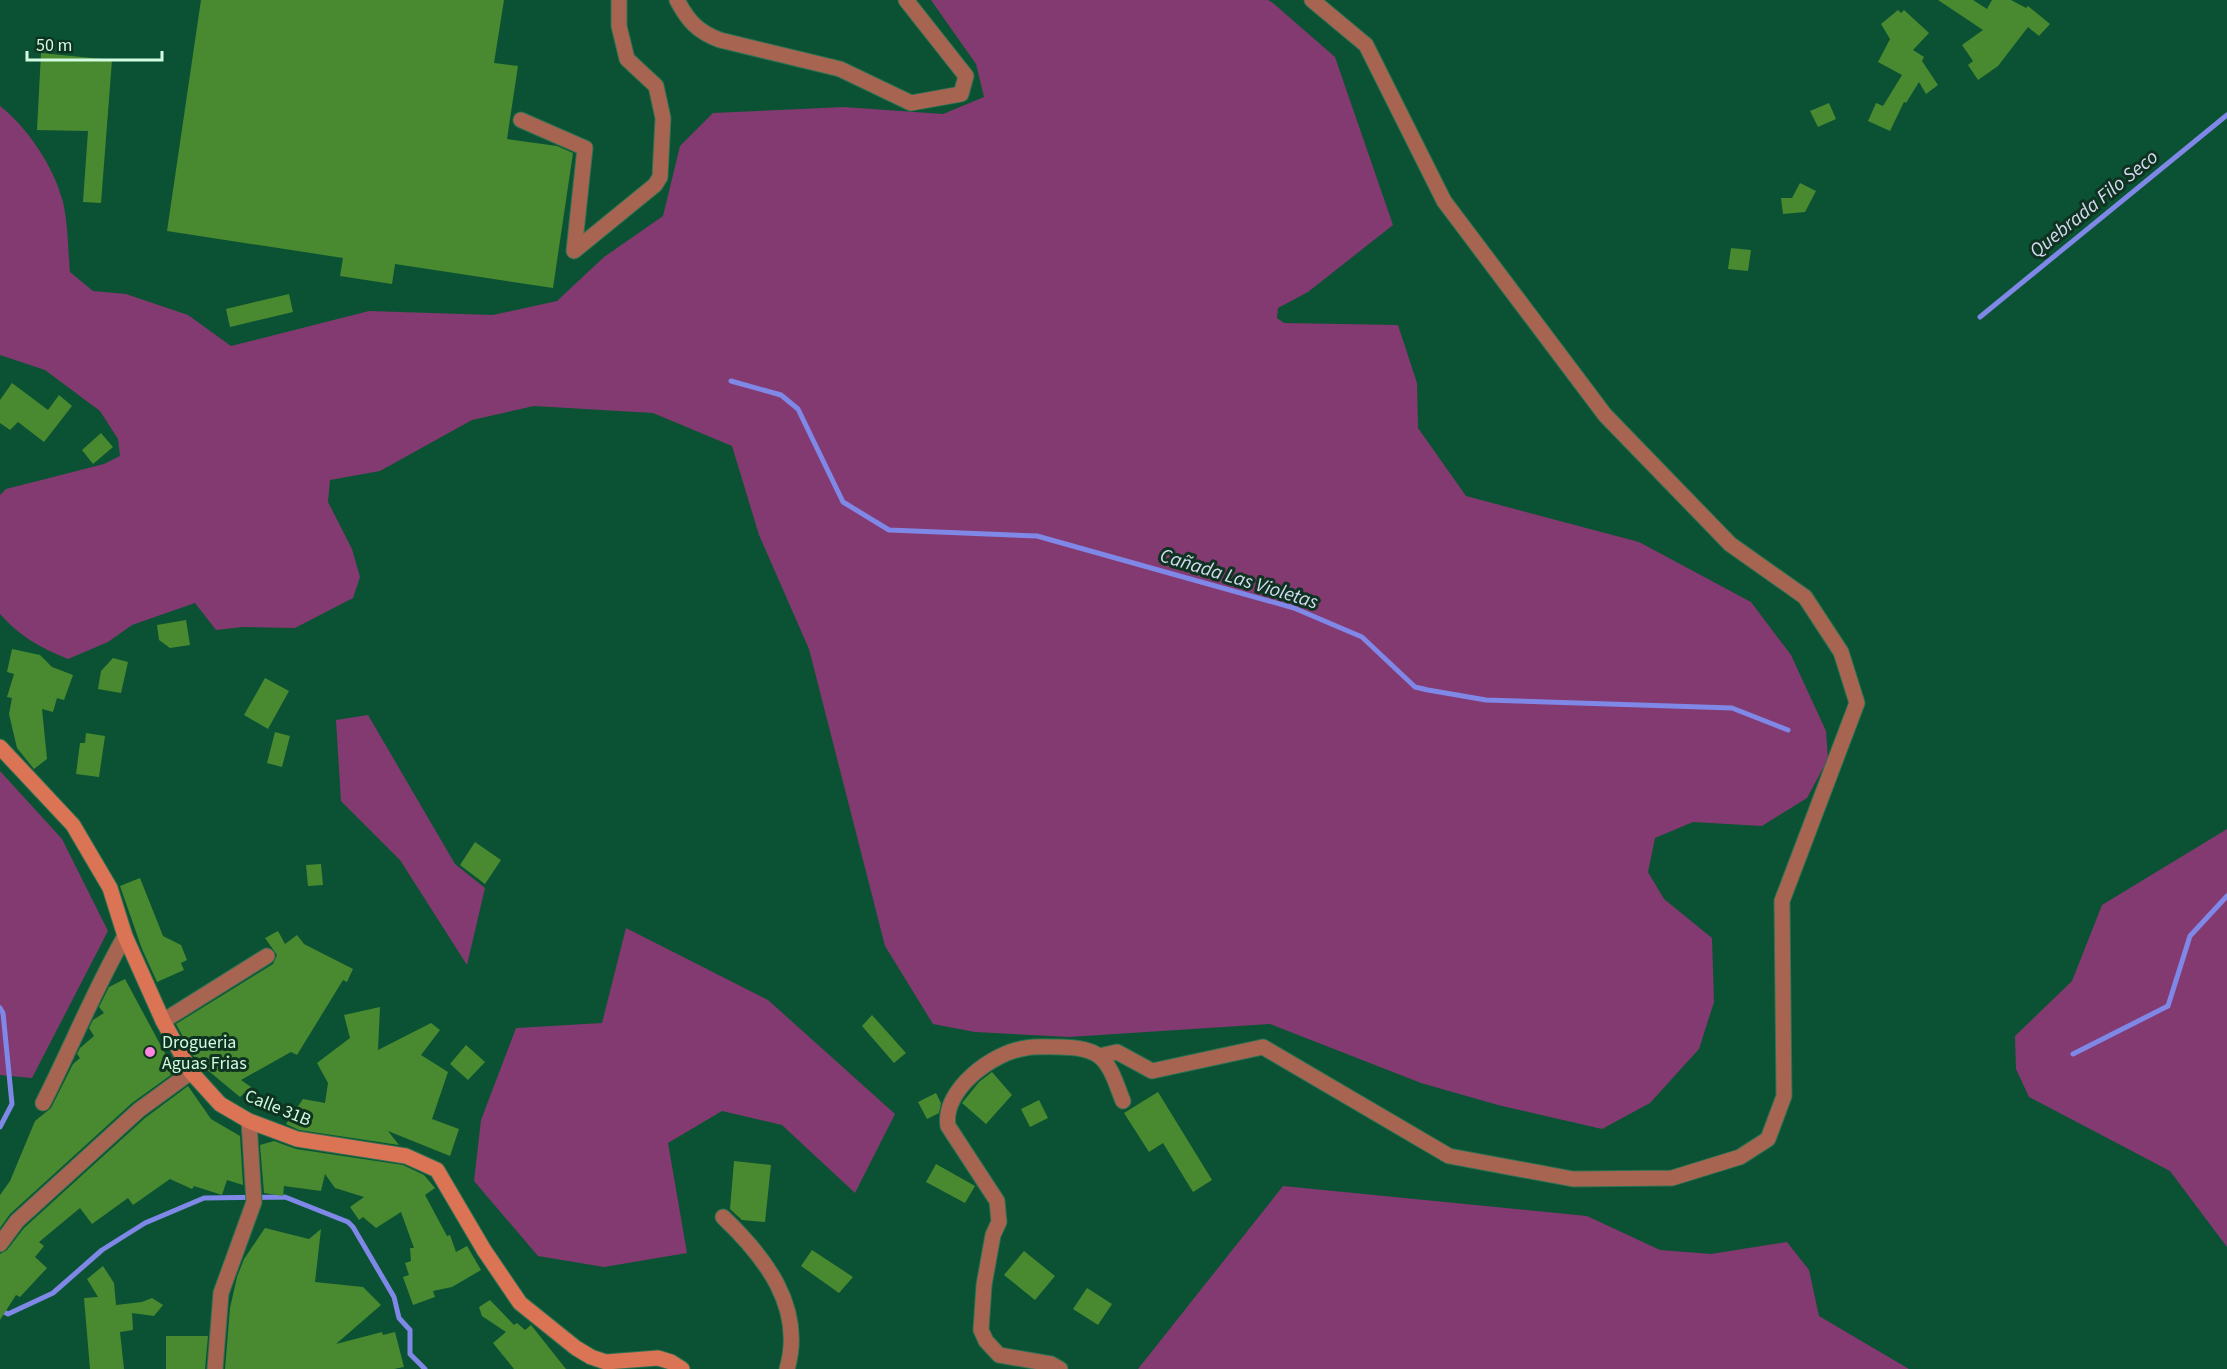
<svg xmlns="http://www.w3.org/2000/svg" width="2227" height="1369" font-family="'Source Sans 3',sans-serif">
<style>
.green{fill:#833a70}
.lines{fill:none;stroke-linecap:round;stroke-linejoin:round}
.stream{stroke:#7f87e7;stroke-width:5}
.building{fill:#498a30}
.street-casing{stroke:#2e7052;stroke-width:17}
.secondary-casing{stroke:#2e7052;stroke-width:17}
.street{stroke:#a76551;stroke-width:15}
.secondary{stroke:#db7454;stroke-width:15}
.poi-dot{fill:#ff85df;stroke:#0f3321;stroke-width:2}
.labels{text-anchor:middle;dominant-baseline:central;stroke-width:6;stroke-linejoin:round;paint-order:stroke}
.poi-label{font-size:18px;fill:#d2fbe1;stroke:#0f3321;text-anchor:start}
.street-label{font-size:18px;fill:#d2fbe1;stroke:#0f3321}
.water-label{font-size:20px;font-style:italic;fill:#d5daf2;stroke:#0f3321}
</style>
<rect width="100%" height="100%" fill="#0a5233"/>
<path class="green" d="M931,0h337l5,3 62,54 58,168 -85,67 -30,16 -1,10 7,5 114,2 19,58 1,45 48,68 173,46 112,60 40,53 35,76 2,28 -21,39 -45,28 -69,-4 -38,16 -7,34 16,27 48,39 2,64 -15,47 -49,54 -48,26 -104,-24 -77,-22 -151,-59 -201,13 -94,-5 -42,-8 -48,-78 -76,-297 -50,-114 -27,-89 -79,-33 -119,-7 -62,14 -92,51 -50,9 -2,22 24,47 8,28 -7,21 -58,30 -52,-1 -27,3 -21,-27 -63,22 -24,17 -40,17c-27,-11 -49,-23 -68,-45v-119l6,-6 98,-25 16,-8 -2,-17 -18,-28 -55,-41 -45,-15v-249c28,22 54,61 63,96 5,22 5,48 7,70l23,19 33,3 62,21 43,31 138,-35 124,4 64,-14 47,-44 59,-41 17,-70 33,-33 131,-6 99,7 41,-17 -8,-33z
M368,715l87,149 30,24 -18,77 -67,-105 -59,-59 -5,-81z
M0,771l62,68 46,92 -76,147 -32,-3z
M2227,829v418l-57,-76 -141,-74 -13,-28 -1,-33 57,-55 30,-76z
M626,928l142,72 127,114 -40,79 -73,-68 -60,-14 -54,32 19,110 -83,14 -66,-11 -64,-75 7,-61 35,-92 86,-5z
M1283,1186l304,30 73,34 51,4 76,-12 22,28 10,46 90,53h-771z"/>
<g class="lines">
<path class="stream" d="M1980,317l247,-202
M731,381l50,14 17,14 45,93 46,28 148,6 257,72 68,29 53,50 13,3 58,10 246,8 56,22
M0,1008l3,5 9,91 -12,23
M2073,1054l95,-48 22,-70 37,-40
M0,1310l8,4 45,-21 49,-43 43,-27 59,-25 81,-1 63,25 5,5 41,70 5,21 11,12v24l15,15"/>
</g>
<path class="building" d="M201,0h303l-10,63 24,3 -11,73 50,7 16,7 -20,135 -158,-24 -3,20 -52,-8 3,-18 -176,-27z
M1938,0h35l14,9 5,-9h19l15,8 2,-2 22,18 -11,12 -11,-9 -30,39 -20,14 -10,-15 5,-4 -11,-16 21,-15z
M1898,10l3,3 3,-3 25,23 -16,17 11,7 -2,4 16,24 -12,9 -7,-12 -13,21 -2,-1 -14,29 -22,-10 8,-18 7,3 19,-31 -24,-13 12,-23 -9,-15z
M41,53l71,7 -11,143 -18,-1 5,-71 -51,-1z
M1829,103l7,16 -18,8 -8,-16z
M1800,183l16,8 -11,21 -22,2 -2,-16h11z
M1731,248l20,2 -3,21 -20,-2z
M289,294l4,18 -63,15 -4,-18z
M12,383l36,27 11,-15 13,11 -28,36 -26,-20 -8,8 -10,-7v-23z
M101,433l12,14 -20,17 -11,-14z
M186,620l4,25 -20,3 -11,-8 -2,-15z
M12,649l28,6 12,12 21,8 -9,25 -7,-2 -4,14 -11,-3 5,50 -13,10 -17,-21 -8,-34 3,-16 -5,-1 7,-23 -7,-2z
M113,658l15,4 -7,31 -23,-4 3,-18z
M265,678l24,13 -21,38 -24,-14z
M275,732l15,4 -8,31 -15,-4z
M86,733l19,3 -6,41 -23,-3 4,-31h5z
M475,842l26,18 -16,24 -25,-19z
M321,864l2,21 -15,1 -2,-21z
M140,878l23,58 18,9 6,15 -6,3 3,7 -27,12 -15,-33 -22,-63z
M278,931l7,13 12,-9 7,9 49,25 -6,13 -4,-2 -46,75 -6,-3 -50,28 10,7 -11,10 -35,-29 -3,1 -3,-3 -23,-42 97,-60 4,-9 -12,-17z
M125,979l50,93 -43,31 -122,111 -10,14v-33l10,-14 25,-60 16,-13 22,-44 7,-6 -3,-4 3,-6 14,-12 -5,-8 4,-8 11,-7 -5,-6 10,-20z
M380,1007l-2,43 53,-27 9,7 -19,25 27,17 -16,47 27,10 -9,27 -62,-25 11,14 -100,-15 -13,-6 17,-25 22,4 3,-20 -11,-20 33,-25 -6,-23z
M872,1015l34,38 -12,10 -32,-37z
M466,1045l19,17 -17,18 -18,-16z
M992,1072l20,23 -26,29 -24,-21 17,-21z
M188,1086l23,33 29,17 3,49 -16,-5 -5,15 -28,-9 -2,3 -22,-10 -37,26 -5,-7 -36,26 -12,-16 -41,34 5,4 -9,11 12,11 -27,29 -4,-2 -16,25v-66l7,-4 17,-22 121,-110z
M1158,1092l54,88 -19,12 -30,-49 -14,9 -25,-39z
M936,1093l5,10 -2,10 -12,6 -9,-17z
M1039,1100l9,18 -18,9 -9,-18z
M274,1141l22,8 107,16 21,10 11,13 -10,7 22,41 3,-1 6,17 11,-6 14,24 -29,17 -19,4 2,6 -22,8 -10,-28 6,-2 -4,-12 6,-2 -1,-13h4l-13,-36 -25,16 -13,-11 -4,3 -9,-13 14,-10 -29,-9 -10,-14 -4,17 -37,-5 -1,10 -19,-3 -4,-48z
M734,1161l37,4 -6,57 -23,-2 -12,-11z
M936,1164l39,22 -10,17 -39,-21z
M265,1228l44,11 12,-10 -6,53 48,5 18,18 -45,39 46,-12 1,3 12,-3 9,35 -10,2h-169l5,-61 7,-31 7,-18z
M812,1250l41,27 -14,16 -38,-27z
M1024,1251l31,25 -20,24 -31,-25z
M103,1266l11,17 2,22 26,-3 10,-4 11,7 -9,11 -22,-3 1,17 -13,2 4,37h-34l-6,-71 14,-1 -11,-18z
M1087,1288l25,16 -14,21 -25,-16z
M490,1300l24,25 3,-2 8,7 6,-5 35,44h-52l-21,-26 13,-11 -24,-16 -3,-9z
M166,1336h42l-3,33h-39z"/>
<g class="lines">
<g class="street-casing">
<path id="street" d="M677,0c11,21 21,32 43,40l120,29 71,34 50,-9 5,-18 -60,-76
M521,120l64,28 -11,103 81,-66 5,-8 3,-59 -7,-32 -29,-27 -8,-33v-26
M163,1021l104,-65
M1099,1056l18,-4 35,19 111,-24 186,109 124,23 99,-1 68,-21 28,-18 16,-43 -2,-195 75,-198 -16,-51 -36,-55 -75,-53 -125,-129 -161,-214 -78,-156 -54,-45
M43,1103c28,-55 51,-113 82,-167
M723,1217c41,39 82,90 64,152
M0,1244l17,-23 122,-111 52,-38
M215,1369l6,-76 33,-91 -5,-81
M1060,1369l-9,-5 -52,-9 -13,-14 -5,-11 3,-45 9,-50 6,-13 -2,-21 -49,-75c-6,-36 45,-74 78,-78 11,-2 22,-1 33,-1 13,0 29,1 40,9 13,10 18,31 24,45"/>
</g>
<g class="secondary-casing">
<path id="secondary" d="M0,747l73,78 37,63 15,48 38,85 28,51 29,32 29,17 48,18 109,17 31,14 47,80 36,53 56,45 15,9 15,5 52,-4 13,4 11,7"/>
</g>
<use href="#street" class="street"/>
<use href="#secondary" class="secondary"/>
</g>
<circle class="poi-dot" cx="150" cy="1052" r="6"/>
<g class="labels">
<g class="poi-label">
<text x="162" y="1042">Drogueria<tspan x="162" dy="21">Aguas Frias</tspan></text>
</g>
<g class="street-label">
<text transform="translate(278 1108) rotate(22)">Calle 31B</text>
</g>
<g class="water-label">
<text transform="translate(2094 204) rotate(-39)">Quebrada Filo Seco</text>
<text transform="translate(1239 579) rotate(17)">Cañada Las Violetas</text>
</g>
</g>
<path d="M27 51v9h135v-9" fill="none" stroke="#d2fbe1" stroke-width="3"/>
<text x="36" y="51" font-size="18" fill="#d2fbe1" stroke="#0f3321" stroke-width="4.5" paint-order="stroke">50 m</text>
</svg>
